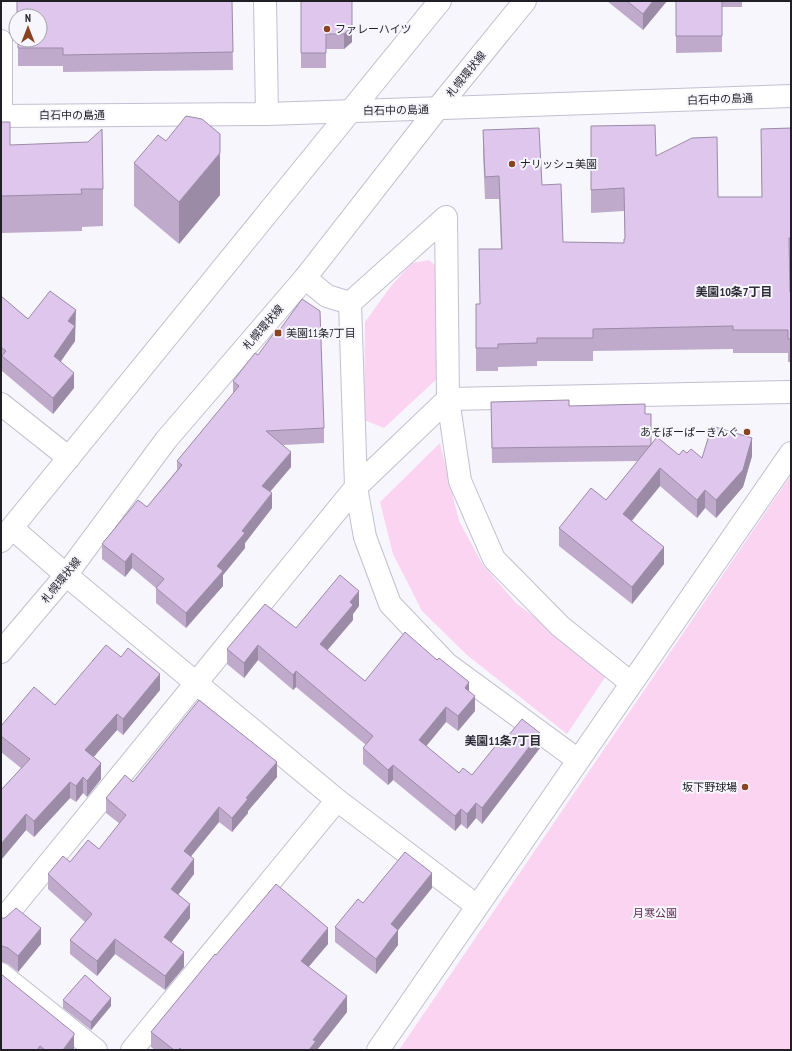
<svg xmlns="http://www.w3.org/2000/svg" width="792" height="1051" font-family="'PT Sans Narrow','Noto Sans JP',sans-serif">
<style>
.green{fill:#fbd4f1}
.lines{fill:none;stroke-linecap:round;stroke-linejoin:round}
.minor-casing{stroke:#c1c0d0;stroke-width:24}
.major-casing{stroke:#c1c0d0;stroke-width:24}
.minor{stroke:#fff;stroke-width:22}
.major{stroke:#fff;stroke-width:22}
.wall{fill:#bfaacc}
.shaded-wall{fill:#9b8ba6}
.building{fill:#dec6ed;stroke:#9b8ba6}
.poi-dot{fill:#8a4321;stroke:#f7f6fd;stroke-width:1.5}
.labels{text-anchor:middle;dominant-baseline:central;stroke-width:4;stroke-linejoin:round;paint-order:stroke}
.poi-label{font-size:11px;fill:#1f1f25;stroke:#f7f6fd;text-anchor:start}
.street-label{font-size:11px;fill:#1f1f25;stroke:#f7f6fd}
.park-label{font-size:11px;fill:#5e2d54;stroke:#f7f6fd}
.neighbourhood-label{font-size:12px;font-weight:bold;fill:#2e2d39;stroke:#f7f6fd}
</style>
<rect width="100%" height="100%" fill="#f7f6fd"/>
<path class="green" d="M429,260l9,8 1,109 -55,51 -20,-8 1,-98 26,-36 21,-23z
M440,443l19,78 24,44 33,38 92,70 -41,61 -100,-79 -45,-44 -29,-57 -13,-52z
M791,475v575h-392z"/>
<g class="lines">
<g class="minor-casing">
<path id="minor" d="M265,1l2,113
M1,41v75
M1,116l266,-2 524,-18
M305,278l22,18 23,7 6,184 9,50 25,67 57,60 131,96
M350,303l96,-86 2,182 12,82 34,78 66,67 71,57
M1,404l68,54
M12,528l54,47 271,225 140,106
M1,922l355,-435 92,-88 343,-7
M1,974l95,76
M132,1050l205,-250
M378,1050l413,-597"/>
</g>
<g class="major-casing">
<path id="major" d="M1,541l439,-540
M1,652l65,-77 100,-135 139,-162 132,-169 88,-108"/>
</g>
<use href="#minor" class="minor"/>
<use href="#major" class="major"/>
</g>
<path class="wall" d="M232,1l1,69 -170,2v-6h-45v-26z
M301,1h51v41l-8,7h-18v19h-25z
M607,1h60l-24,29z
M676,1h66v6h-20v45l-46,1z
M1,122l9,23 93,44v37l-21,1v4l-81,2z
M591,126l65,30 62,41h44l-1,-68 30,-1v133h-2l1,31h1v70h-3v-9h-55v-4l-140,2v10h-56v5l-39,1v4h-22v-67h4l-1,-55h22l-2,-50h-14l-2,-46v-23l59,55 21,57 61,1 1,-4 -1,-28 -33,2z
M134,163l86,32 -41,49 -45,-38z
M1,296l27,23 48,7 -1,1v14l-14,20 13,27 -21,26 -51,-43v-8h-1z
M233,381l91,47v15l-41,2 8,22 -21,25 2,16 -27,35v5l-22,27v11l-37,42 -30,-25v-15l-24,-20 -7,9 -23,-18v-15l45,-37 30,-37v-9l56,-66z
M491,402l78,4 76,8 6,30 28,11 8,-2 15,5 50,-2 -9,31 -27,31 -11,-10 -8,10 -37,-32 -28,35 32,43 -32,40 -73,-58v-18l47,-28 32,-39 -146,2z
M359,606l-6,8v6l-26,30 38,31 104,10 6,20 -17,20 -12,-9 -20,24 33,27 13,2 36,-39 32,12 -58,76 -6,-6 -9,11 -6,-5 -6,7 -62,-51 -5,5 -25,-21v-16l3,-3 -70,-58 -3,3 -35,-30 -14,18 -17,-14v-15l69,-21z
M160,690l-37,45 -6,-5 -24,27 8,22 -14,18 -4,-4 -7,9 -6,-4 -36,39 -8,-7 -25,30v-70l20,-22 -20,-16v-26l54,-21z
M277,777l-29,34v2l-16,19 -13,-10 -28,34 3,18 -16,21 12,23 -19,24 13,25 -19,23 -50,-36 -18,22 -27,-22v-14l15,-18 -37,-33v-15l22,-12 29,-13 21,-25 -14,-11v-15l27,-16z
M432,888l-34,42v15l-22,29 -41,-32v-15l28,-24z
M1,918l40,26 -23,28 -10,-8 -6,-2h-1z
M328,944l-20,23 39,45 -30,38h-162l-4,-3v-15l65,-77z
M1,974l73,76h-73z
M63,1000l48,6 -20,24 -28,-22z"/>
<path class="shaded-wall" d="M653,1h14l-24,29v-16z
M352,27v15l-8,7v-15z
M220,153v42l-41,49v-42z
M76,310l-1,31 -21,30v-15l14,-35z
M74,373v15l-21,26v-16z
M752,438v18l-9,31 -27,31v-18z
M291,452v15l-29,34v-15z
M660,468v18l-37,45v-17z
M705,490v18l-8,10v-18z
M272,493v15l-27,35v5l-22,27v11l-37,42v-15l31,-47 25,-35z
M664,547v17l-32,40v-17z
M132,553v15l-7,9v-15z
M359,591v15l-6,8v6l-33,39v-15l30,-42z
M258,645v15l-14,18v-15z
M296,671v16l-3,3v-15z
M160,674v16l-37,45v-16z
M469,682v15l-4,-9z
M475,696v15l-17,20v-15z
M446,707v15l-27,33v-15z
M117,714v16l-32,37v-17z
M540,733v15l-58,76v-16z
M277,762v15l-29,34v2l-16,19v-14l14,-20z
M101,763v16l-14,18v-16z
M393,765v15l-5,5v-15z
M83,777v16l-7,9v-16z
M70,782v16l-36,39v-16z
M476,803v15l-9,11v-15z
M219,807v15l-35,43v-14z
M461,809v15l-6,7v-15z
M26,814v16l-25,30v-16z
M194,859v15l-23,30v-15z
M432,873v15l-41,51v-15z
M190,904v14l-26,34v-15z
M41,928v16l-23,28v-16z
M328,928v16l-27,32v-15z
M398,930v15l-22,29v-15z
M115,939v15l-18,22v-15z
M184,952v15l-19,23v-14z
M347,996v16l-30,38h-8l4,-10z
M111,998v8l-20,24v-8z
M74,1035v15h-11z"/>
<path class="building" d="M17,1h215l1,51 -170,3v-7h-45v-8h22v-24h-23z
M301,1h51v26l-8,7h-18v19h-25z
M627,1h26l-10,13z
M676,1h46v35h-46z
M186,116l16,3 18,15v19l-41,49 -45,-39 24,-28 8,6z
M1,122h9v23l78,-3 14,-13 1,60h-22l1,5 -81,2z
M655,125l1,31 36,-18 25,-1 1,60h44l-1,-68 30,-1v110h-2l1,54h1v47h-3v-9h-55v-4l-140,3v9h-56v5l-39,1v4h-22v-44h4l-1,-55h23l-3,-73 -14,1 -2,-47 56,-2 3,57 19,-1 2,58 61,1v-4h1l-1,-51 -33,2v-64z
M50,291l26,19 -8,11 7,5 -21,30 20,17 -21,25 -51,-42 4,-5 -5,-4v-51l27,23z
M302,299l18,12 4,117 -58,3 25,21 -29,34 10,7 -30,38 3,2 -28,33 6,5 -37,42 -30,-25 8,-9 -32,-26 -7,9 -23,-18 36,-44 9,7 35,-42 -5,-4 62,-75 -6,-5 22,-28 3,2 16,-22 2,2z
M569,400v6l76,-2v10h6v30l-1,2 -158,2 -1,-46z
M712,426l40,12 -9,32 -27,30 -11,-10 -8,10 -37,-32 -37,46 41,33 -32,40 -73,-59 32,-40 15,12 51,-63 22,18 4,-5 4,3 4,-4 11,9z
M340,575l19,16 -9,11 3,3 -33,39 45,37 40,-49 32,28 2,-2 30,24 -4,6 10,8 -17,20 -12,-9 -27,33 40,33 4,-5 9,7 33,-41 3,2 14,-17 18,14 -58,75 -6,-5 -9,11 -6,-5 -6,7 -62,-51 -5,5 -25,-22 10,-12 -77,-65 -3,4 -35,-30 -14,18 -17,-14 38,-45 31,24z
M106,645l15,12 7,-9 32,26 -37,45 -6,-5 -32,36 16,13 -14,18 -4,-4 -7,9 -6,-4 -36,39 -8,-7 -25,30v-54l29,-31 -29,-23v-10l33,-39 21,18z
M199,700l78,62 -31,36 2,1 -16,19 -13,-11 -35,44 10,8 -23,30 19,15 -26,33 20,15 -19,24 -50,-37 -18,22 -27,-21 22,-26 -44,-40 15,-18 7,6 18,-22 11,9 27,-34 -20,-17 19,-23 8,7z
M405,852l27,21 -41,51 7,6 -22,29 -41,-32 23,-28 5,4z
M276,884l52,44 -27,33 46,35 -34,44 3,1 -7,9h-127l-2,-2 -1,2h-5l-23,-18 64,-78 1,1z
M16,908l25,20 -23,28 -10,-8 -6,-2h-1v-28h4z
M1,974l73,59v2l-11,15h-18l-5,-4 -3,4h-36z
M85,975l26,23 -20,24 -28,-22z"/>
<g class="poi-dot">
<circle cx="327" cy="29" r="4"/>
<circle cx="512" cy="164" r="4"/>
<rect x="274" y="329" width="8" height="8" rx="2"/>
<circle cx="747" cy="432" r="4"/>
<circle cx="745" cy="787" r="4"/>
</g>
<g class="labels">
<g class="poi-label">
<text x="335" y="29">ファレーハイツ</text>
<text x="520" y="164">ナリッシュ美園</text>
<text x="286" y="333">美園11条7丁目</text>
<text x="739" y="432" text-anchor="end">あそぼーぱーきんぐ</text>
<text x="737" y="787" text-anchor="end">坂下野球場</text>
</g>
<g class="street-label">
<text transform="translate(466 74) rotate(-51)">札幌環状線</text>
<text transform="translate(720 99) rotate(-2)">白石中の島通</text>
<text transform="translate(396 110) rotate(-1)">白石中の島通</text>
<text x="72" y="115">白石中の島通</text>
<text transform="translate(263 327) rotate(-49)">札幌環状線</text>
<text transform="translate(61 580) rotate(-51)">札幌環状線</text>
</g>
<g class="park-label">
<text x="655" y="913">月寒公園</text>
</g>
<g class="neighbourhood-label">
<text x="734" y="291">美園10条7丁目</text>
<text x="503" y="740">美園11条7丁目</text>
</g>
</g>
<rect width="792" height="1051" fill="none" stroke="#1f1f25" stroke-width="4"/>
<g transform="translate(28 28)"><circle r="19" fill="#f7f6fd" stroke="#a1a0a7"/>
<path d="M0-3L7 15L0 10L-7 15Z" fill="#8a4321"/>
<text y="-6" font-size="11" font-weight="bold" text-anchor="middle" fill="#1f1f25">N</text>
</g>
</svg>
